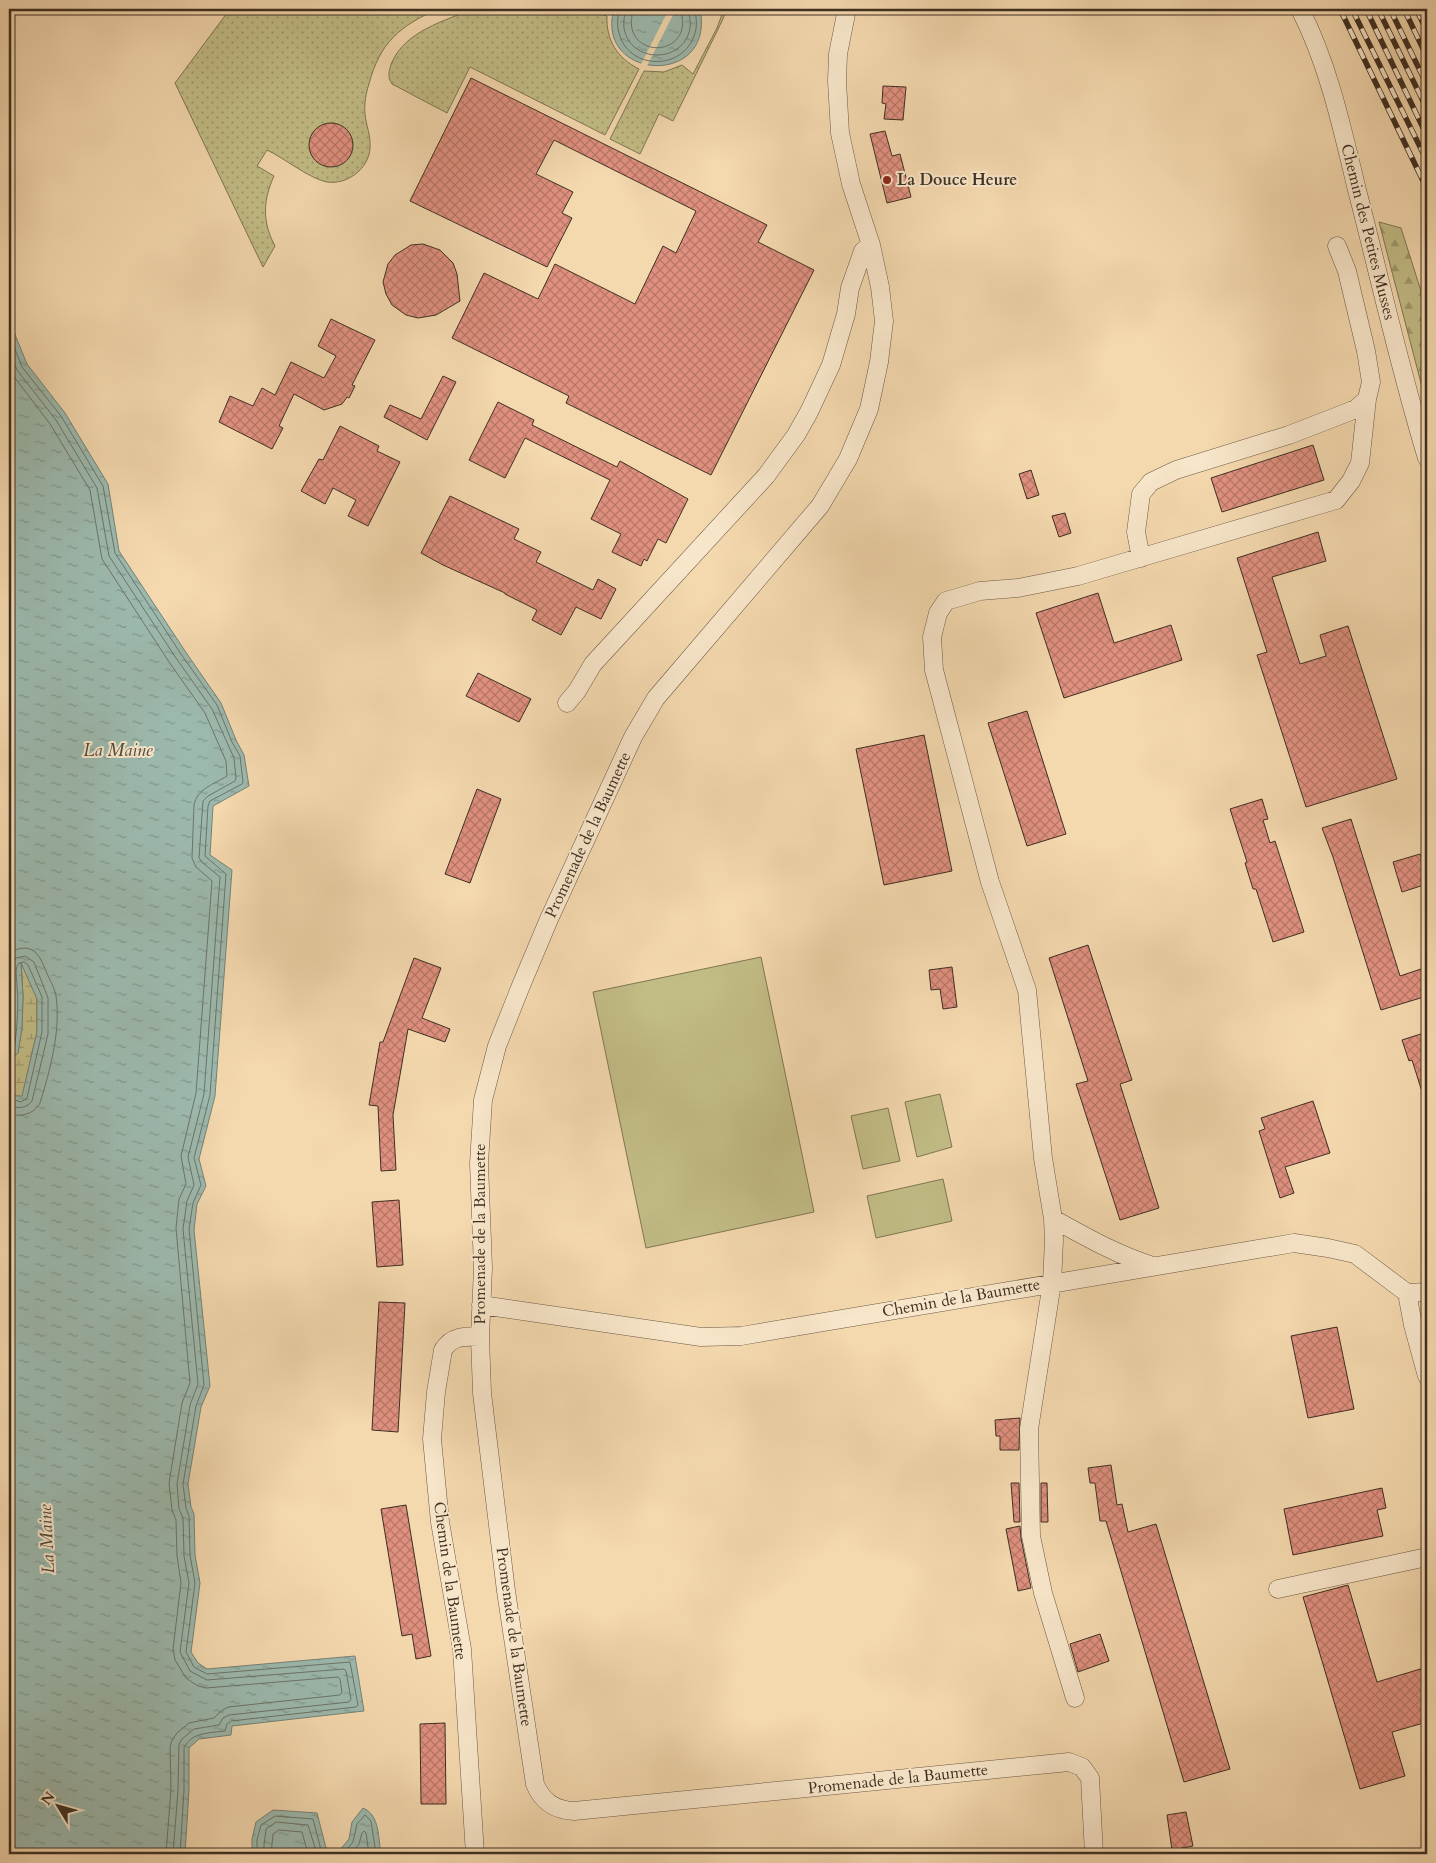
<svg xmlns="http://www.w3.org/2000/svg" width="1436" height="1863" font-family="Cardo,serif">
<style>
.grass{fill:url(#grass-dots);stroke:#807654;fill-rule:evenodd}
.forest{fill:url(#forest-firs);stroke:#807654}
.wetland{fill:url(#wetland-marsh);stroke:#807654}
.pitch{fill:#c2bc85;stroke:#807654}
.water{fill:url(#water-ripples);stroke:#768276}
.pier{fill:#f4d8ae}
.lines{fill:none;stroke-linecap:round;stroke-linejoin:round}
.shore{stroke:#6d7468;stroke-width:1}
.building{fill:url(#building-cross-hatch);stroke:#3e2f22}
.minor-casing{stroke:#6c5945;stroke-width:19}
.minor{stroke:#f8e6ca;stroke-width:18}
.rail-casing{stroke:#3e2f22;stroke-width:5.5}
.rail{stroke:#f8e6ca;stroke-width:4;stroke-dasharray:11;stroke-linecap:butt}
.poi-dot{fill:#8f2418;stroke:#f8e6ca;stroke-width:2}
.labels{text-anchor:middle;dominant-baseline:central;stroke-width:4;stroke-linejoin:round;paint-order:stroke}
.poi-label{font-size:16px;font-weight:bold;fill:#3e2f22;stroke:#f8e6ca;text-anchor:start}
.street-label{font-size:16px;fill:#3e2f22;stroke:#f8e6ca}
.water-label{font-size:18px;font-style:italic;fill:#514b3e;stroke:#f8e6ca}
</style>
<defs>
<pattern id="grass-dots" width="8" height="8" patternUnits="userSpaceOnUse" patternTransform="scale(1.25)"><rect width="8" height="8" fill="#c2bc85"/><path d="M2 2h.1M6 6h.1" fill="none" stroke="#9f996c" stroke-width="1.8" stroke-linecap="round"/></pattern>
<pattern id="forest-firs" width="22" height="20" patternUnits="userSpaceOnUse" patternTransform="scale(1.25)"><rect width="22" height="20" fill="#c2bc85"/><path d="M5 1l3.5 6h-7zM16 11l3.5 6h-7z" fill="#9f996c"/></pattern>
<pattern id="wetland-marsh" width="20" height="14" patternUnits="userSpaceOnUse" patternTransform="scale(1.25)"><rect width="20" height="14" fill="#c2bc85"/><path d="M1 5h8M5 5V1M11 12h8M15 12V8" fill="none" stroke="#9f996c"/></pattern>
<pattern id="water-ripples" width="26" height="14" patternUnits="userSpaceOnUse" patternTransform="scale(1.25)"><rect width="26" height="14" fill="#9cb9ae"/><path d="M2 4q2-2 4 0t4 0M15 11q2-2 4 0t4 0" fill="none" stroke="#81978d"/></pattern>
<pattern id="building-cross-hatch" width="8" height="8" patternUnits="userSpaceOnUse" patternTransform="scale(1.25)"><rect width="8" height="8" fill="#e0907f"/><path d="M0 0l8 8M0 8l8-8" fill="none" stroke="#b77668"/></pattern>
</defs>
<rect width="100%" height="100%" fill="#f4d8ae"/>
<filter id="stains"><feTurbulence type="fractalNoise" baseFrequency=".004" numOctaves="4"/><feColorMatrix values="0 0 0 0 .2 0 0 0 0 .09 0 0 0 0 .02 0 0 0 .5 -.17"/></filter>
<radialGradient id="worn" r=".72"><stop offset=".6" stop-color="#630" stop-opacity="0"/><stop offset="1" stop-color="#630" stop-opacity=".3"/></radialGradient>
<path class="grass" d="M230,9h208c-38,17 -58,33 -69,75 -3,9 -5,20 -4,30 1,11 6,22 5,34 -1,20 -22,37 -43,34 -17,-3 -43,-24 -60,-32l-10,16 17,10c-11,24 -12,46 1,70l-12,21 -88,-184zM328,128c24,-2 29,30 7,35 -22,4 -30,-27 -7,-35z
M473,9h126v4l8,3c-1,24 10,42 32,53l-34,66 -135,-68 -23,46 -55,-29c-5,-7 -3,-14 0,-22 14,-31 52,-41 81,-53z
M724,9h3l-5,12 -49,100 -14,-7 -19,40 -30,-15 34,-68 20,1 18,-7 11,9 24,-46z"/>
<path class="forest" d="M1379,222l22,6 26,82v96z"/>
<path class="wetland" d="M21,961l16,38v33l-15,65 -6,-1 -7,-3v-38l4,3 5,-5 4,-25 1,-32z"/>
<path class="pitch" d="M761,957l53,255 -168,36 -53,-256z
M940,1094l12,53 -35,10 -12,-55z
M888,1108l12,53 -37,8 -12,-53z
M943,1179l9,42 -76,17 -9,-42z"/>
<path class="water" d="M614,9h86c16,79 -106,72 -86,0z
M9,320l18,44 38,49 43,71 11,67 66,100 36,52 15,37 8,15 5,31 -36,20 -3,49 22,15 -17,226 -16,63 7,27 -9,18 -3,26 16,156 -9,21 -13,77 3,23 3,7 1,41 5,28 -9,69 7,11 9,6 148,-13 9,55 -132,15 -1,9 -32,4 -10,9v42l-4,64h-176v-761l7,3h6l15,-64v-33l-16,-36 2,33 -1,32 -4,25 -5,5 -4,-3z
M363,1808c17,7 15,30 18,46h-129v-15l4,-17 17,-12 44,3 9,35 13,3 10,-12 3,-17z"/>
<path class="pier" d="M669,9h7l-30,59 -6,-2z"/>
<g class="lines">
<path class="shore" d="M619,9c-1,9 -3,17 1,27 11,34 62,34 74,0 4,-10 2,-18 1,-27
M625,9c0,6 -2,13 -1,19 6,36 60,36 66,0 1,-7 -1,-13 -1,-19
M633,9c-1,8 -3,15 0,23 8,21 40,21 48,0 3,-8 1,-15 0,-23
M9,334l13,33 39,49 42,70 12,67 66,101 36,51 15,37 8,14 3,26 -1,2 -32,17 -2,5 -3,50 21,18 -16,221 -16,63 7,27 -8,18 -4,26 15,156 -8,21 -13,78 3,24 3,8 1,39 5,28 -9,69 8,15 13,7 143,-12 8,43 -2,2 -125,14 -4,3 -2,7c-15,2 -34,1 -41,17v42l-4,64
M9,350l8,20 39,50 41,68 12,68 67,102 36,51 22,49 2,20 -1,3 -27,15 -5,5 -4,57 4,5 17,14 -16,217 -16,63 6,28 -7,16 -4,28 15,155 -8,21 -13,79 2,25 4,9 1,38 5,27 -9,69 10,19 17,9 137,-11 2,2 5,28 -2,3 -120,13 -6,3 -4,7 -25,4 -12,10 -3,5 -1,46 -5,64
M9,370l41,54 40,66 12,69 67,103 36,51 21,48 1,15c-13,8 -30,13 -33,29l-2,53 4,9 16,14 -16,212 -15,63 5,28 -7,15 -3,29 14,155 -8,20 -13,80 3,27 4,10 1,36 4,27 -8,66 2,11 11,18 12,8 8,2 132,-11 2,2 2,13 -2,3 -112,12 -7,4 -7,7 -25,5 -12,10 -5,7 -2,7 1,42 -5,65
M9,954c7,-6 17,-8 25,-3 6,5 9,13 12,20 3,8 9,17 10,25 5,35 -6,74 -16,107 -7,12 -19,14 -31,11
M9,1040l3,-44 -2,-29 6,-9 9,-2 9,6 14,36v36l-16,67c-6,8 -15,8 -23,4
M9,1052l5,-2c3,-21 5,-43 3,-64 0,-8 -3,-17 2,-23l5,-1 4,3 14,32v35l-15,66 -6,4 -12,-4
M257,1854v-14l4,-15 14,-9 38,3 8,31 9,4
M263,1854l3,-25 10,-7 32,3 9,29
M271,1854l2,-20 6,-4 23,2 6,22
M343,1854l10,-12 4,-18 8,-9 6,6 5,33
M351,1854l8,-10 3,-11 2,-2 2,2 3,21"/>
</g>
<path class="building" d="M471,78l296,147 -9,17 56,28 -103,205 -145,-72 3,-7 -117,-58 32,-65 54,26 17,-35 80,40 28,-58 13,7 20,-42 -142,-71 -18,34 37,18 -11,21 10,5 -25,49 -137,-66z
M883,86l23,1 -3,33 -19,-1 2,-15 -4,-1z
M309 145a22 22 0 1 1 44 0a22 22 0 1 1-44 0Z
M885,131l7,25 8,-2 11,43 -24,6 -17,-69z
M423,244l17,6 13,13 4,11 3,27 -24,14 -18,3 -12,-3 -14,-10 -6,-11 -3,-12 5,-18 7,-9 16,-10z
M331,319l44,21 -23,45 3,1 -6,12 -2,-1 -5,7 -18,6 -30,-16 -15,32 4,2 -11,21 -53,-27 11,-26 23,10 9,-18 13,7 16,-33 33,16 12,-22 -18,-10z
M443,376l13,6 -29,58 -43,-23 6,-12 31,14z
M498,402l36,18 -2,5 85,42 3,-6 68,38 -22,44 -8,-4 -11,22 -3,-2 -3,7 -29,-14 9,-18 -30,-15 19,-39 -85,-42 -20,40 -36,-18z
M340,426l39,20 -2,5 23,11 -32,64 -20,-10 8,-16 -23,-12 -8,16 -24,-13 18,-32 4,1z
M1313,445l11,35 -102,32 -11,-34z
M1031,470l8,25 -12,4 -8,-25z
M450,496l69,33 -5,10 27,13 -5,10 57,28 5,-11 18,10 -15,30 -25,-12 -15,28 -29,-15 5,-10 -32,-16v-1l-62,-28 -22,-12z
M1065,513l6,20 -12,4 -7,-21z
M1318,532l8,29 -54,16 28,87 26,-8 -6,-21 28,-9 49,153 -91,28 -49,-152 10,-3 -30,-94z
M1098,593l16,50 57,-18 11,35 -118,38 -28,-85z
M478,673l53,26 -12,23 -53,-26z
M1027,711l39,123 -39,12 -39,-123z
M924,735l28,136 -68,14 -28,-136z
M477,789l24,10 -31,84 -25,-9z
M1262,799l6,20 -5,1 7,23 5,-2 29,91 -31,10 -17,-53h-3l-8,-26 2,-1 -17,-53z
M1351,819l49,157 27,-9v29l-46,14 -48,-153 -11,-29z
M1420,854l7,20v10l-25,8 -9,-30z
M1088,945l44,135 -12,4 39,124 -39,12 -44,-136 12,-3 -39,-123z
M414,958l27,10 -19,50 28,11 -5,13 -37,-13 -15,86 3,55 -15,1 -3,-65 -9,-1 11,-63h3z
M952,967l5,40 -14,2 -3,-20 -9,1 -2,-20z
M1427,1032v66h-3l-12,-38 -3,1 -7,-21z
M1313,1101l17,52 -45,14 9,26 -14,5 -21,-67 6,-2 -4,-11z
M399,1200l4,65 -26,2 -5,-65z
M379,1302l26,1 -7,129 -26,-2z
M1337,1327l17,82 -46,9 -17,-82z
M1020,1418l-1,32h-19v-14h-4l-1,-16z
M1111,1465l6,40 5,-1 6,28 28,-8 74,245 -46,13 -78,-261h-6l-5,-38h-5l-2,-15z
M1011,1483h8l1,39h-6z
M1041,1483h6l1,39h-7z
M1382,1488l4,20 -9,2 6,26 -90,19 -9,-46z
M406,1505l25,151 -15,3 -4,-25 -10,2 -21,-127z
M1020,1526l1,12 10,50 -13,3 -12,-62z
M1348,1585l29,97 50,-15v55l-35,10 13,44 -45,13 -57,-192z
M1100,1634l9,27 -31,11 -8,-28z
M445,1723l1,81h-25l-1,-80z
M1186,1812l7,34 -21,4 -5,-35z"/>
<g class="lines">
<g class="minor-casing">
<path id="minor" d="M847,9l-9,45 -1,27 3,52 11,51 20,61 9,42 4,34 -5,41 -10,47 -21,50 -28,47 -164,192 -23,39 -84,182 -29,69 -23,58 -14,54 -4,63 4,105 -3,69 2,56 24,198 29,193c7,17 19,26 39,27l495,-49 13,5 8,11 4,76
M1300,9c29,57 42,119 57,181 23,89 43,180 70,268
M1141,558l-5,-26 5,-38 10,-12 25,-12 113,-35 67,-26 11,-10
M567,703l10,-12 16,-27 173,-188 30,-41 13,-23 22,-47 15,-51 4,-26 13,-37 8,-6
M1053,1219c32,17 62,35 97,46
M1407,1293l6,32 14,51
M481,1305l220,32 40,-1 553,-93 34,5 27,6 52,39 20,-1
M1278,1589l149,-32
M1075,1698l-32,-105 -12,-57 -2,-107 23,-146 2,-43 -1,-21 -10,-61 -16,-168 -37,-108 -56,-212 -2,-33 6,-24 8,-12 34,-10 38,-3 60,-12 258,-76 15,-19 9,-18 7,-64 4,-17 -5,-31 -19,-80 -10,-25
M475,1854l-13,-205 -22,-127 -8,-83 4,-47 7,-42c9,-14 21,-14 37,-13"/>
</g>
<use href="#minor" class="minor"/>
<g class="rail-casing">
<path id="rail" d="M1340,9l87,180
M1352,9l75,152
M1366,9l61,127
M1378,9l49,100
M1390,9l37,76
M1404,9l23,48
M1416,9l11,22"/>
</g>
<use href="#rail" class="rail"/>
</g>
<circle class="poi-dot" cx="887" cy="180" r="5"/>
<g class="labels">
<g class="poi-label">
<text x="897" y="180">La Douce Heure</text>
</g>
<g class="street-label">
<text transform="translate(1368 232) rotate(76)">Chemin des Petites Musses</text>
<text transform="translate(588 835) rotate(-65)">Promenade de la Baumette</text>
<text transform="translate(480 1234) rotate(-90)">Promenade de la Baumette</text>
<text transform="translate(961 1298) rotate(-10)">Chemin de la Baumette</text>
<text transform="translate(450 1581) rotate(82)">Chemin de la Baumette</text>
<text transform="translate(514 1637) rotate(82)">Promenade de la Baumette</text>
<text transform="translate(898 1779) rotate(-6)">Promenade de la Baumette</text>
</g>
<g class="water-label">
<text x="118" y="750">La Maine</text>
<text transform="translate(47 1539) rotate(-93)">La Maine</text>
</g>
</g>
<rect width="1436" height="1863" fill="none" stroke="#f4d8ae" stroke-width="30"/>
<rect x="10" y="10" width="1416" height="1843" fill="none" stroke="#3e2f22" stroke-width="2.5"/>
<rect x="15" y="15" width="1406" height="1833" fill="none" stroke="#3e2f22"/>
<g transform="translate(58 1806) rotate(307)" stroke="#f8e6ca" stroke-width="4" paint-order="stroke">
<path d="M0-4L9 19L0 12L-9 19Z" fill="#3e2f22"/>
<text y="-8" font-size="14" font-weight="bold" text-anchor="middle" fill="#3e2f22">N</text>
</g>
<rect width="100%" height="100%" filter="url(#stains)"/>
<rect width="100%" height="100%" fill="url(#worn)"/>
</svg>
